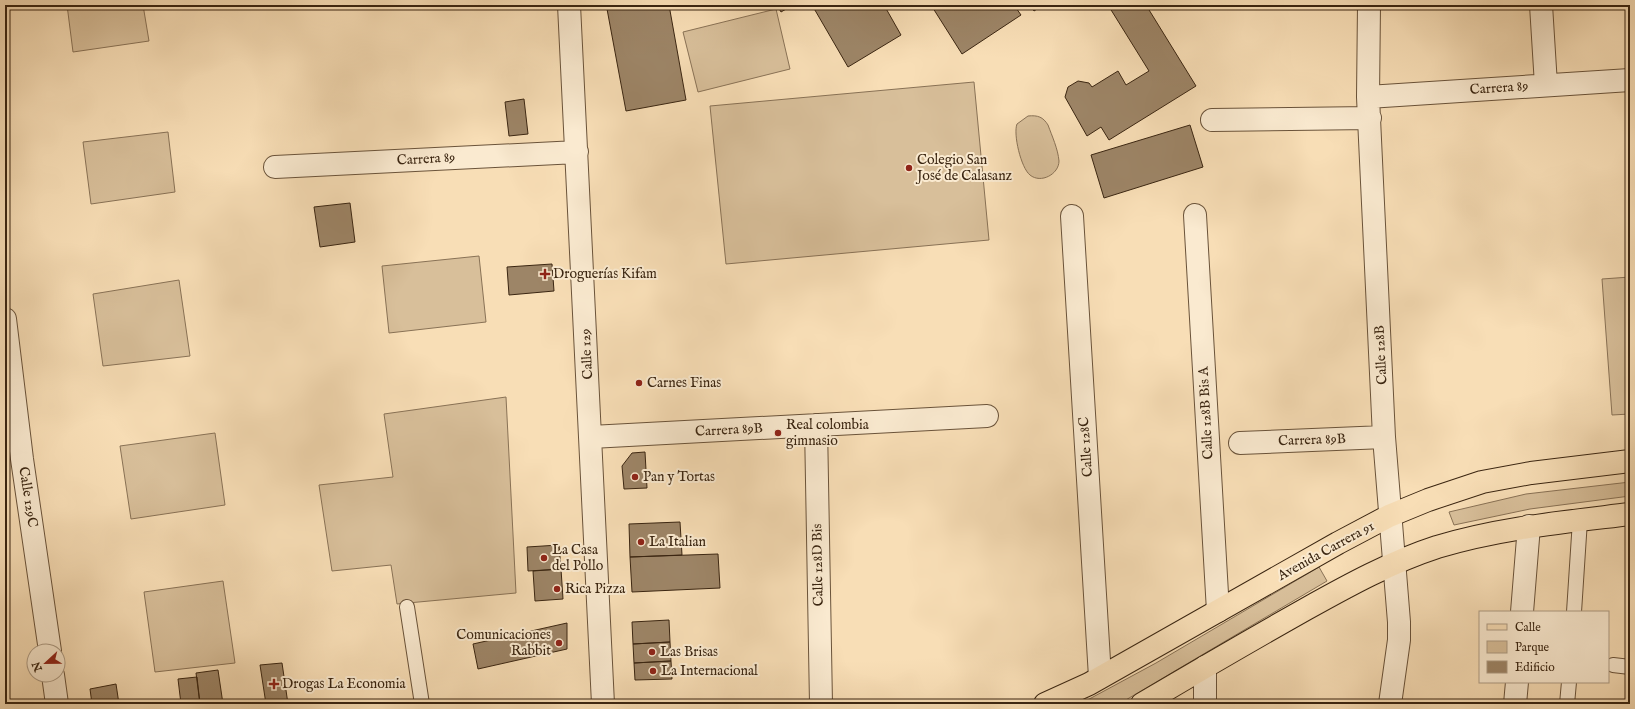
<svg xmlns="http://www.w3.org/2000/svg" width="1635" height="709" font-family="'IM FELL English',serif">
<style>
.green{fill:#d8bf9a;stroke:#897256}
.building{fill:#9d8567;stroke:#3a2511}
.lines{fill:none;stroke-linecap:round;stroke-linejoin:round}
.service-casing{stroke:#6a533a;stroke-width:16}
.minor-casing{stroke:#6a533a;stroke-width:24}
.primary-casing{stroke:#3a2511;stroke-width:24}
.service{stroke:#faead0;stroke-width:14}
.minor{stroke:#faead0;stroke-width:22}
.primary{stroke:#f8deb6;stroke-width:22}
.poi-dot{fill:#8f2418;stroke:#faead0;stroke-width:1.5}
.labels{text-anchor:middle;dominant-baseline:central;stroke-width:4;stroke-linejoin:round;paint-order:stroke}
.street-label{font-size:14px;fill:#3a2511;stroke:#faead0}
.poi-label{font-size:14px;fill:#3a2511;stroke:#faead0;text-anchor:start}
</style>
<rect width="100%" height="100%" fill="#f8deb6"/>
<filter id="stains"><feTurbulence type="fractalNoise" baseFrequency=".005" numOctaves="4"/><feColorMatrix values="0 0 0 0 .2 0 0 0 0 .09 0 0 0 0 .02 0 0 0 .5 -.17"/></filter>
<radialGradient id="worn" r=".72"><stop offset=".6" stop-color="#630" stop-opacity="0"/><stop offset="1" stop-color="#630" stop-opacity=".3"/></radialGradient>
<path class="green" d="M67,5h76l6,36 -76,11z
M776,9l14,60 -92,23 -15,-60z
M974,82l15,158 -263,24 -16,-158z
M1028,116c10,-1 15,1 20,9 4,11 10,24 11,36 0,13 -18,23 -29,14 -9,-7 -17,-41 -13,-51z
M168,132l7,60 -84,12 -8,-62z
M479,256l7,66 -97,11 -7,-67z
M1630,277v137l-18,1 -10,-136z
M179,280l11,76 -87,10 -10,-72z
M506,397l10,196 -119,11 -6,-39 -59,6 -13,-86 74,-8 -9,-63z
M215,433l10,72 -94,14 -11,-73z
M1630,482v14l-100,13 -76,16 -5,-13 77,-18z
M1319,567l8,14 -208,123h-39l76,-41z
M223,581l12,82 -80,9 -11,-80z"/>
<path class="building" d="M632,5h37l17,95 -60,11 -19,-102z
M777,5h16l-12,7z
M812,5h72l17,30 -53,32z
M931,5h83l7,10 -59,39z
M1030,5h13l-9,6z
M1108,5h38l50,81 -87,54 -8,-13 -14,9 -22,-39 3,-10 10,-6 11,2 3,4 26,-16 8,14 23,-14z
M524,99l4,35 -19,2 -4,-34z
M1190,125l13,42 -99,31 -13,-43z
M350,203l5,39 -35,5 -6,-40z
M552,264l2,27 -45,4 -2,-28z
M645,452l2,36 -23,1 -2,-23 10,-13z
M680,522l2,33 -52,2 -1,-33z
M559,545l2,24 -33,2 -1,-24z
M718,554l2,34 -88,4 -2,-35z
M561,569l2,30 -28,2 -2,-30z
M669,620l1,22 -37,2 -1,-22z
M567,623v26l-89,20 -5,-25z
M670,642l1,19 -37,2 -1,-19z
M671,661l1,18 -37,1 -1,-17z
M282,663l6,41h-22l-6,-39z
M218,670l5,34h-23l-4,-31z
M197,677l3,27h-19l-3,-25z
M116,684l3,20h-27l-2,-15z"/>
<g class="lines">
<g class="service-casing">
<path id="service" d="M407,607l15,97
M1574,612l6,-92
M1613,665l17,2
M1567,704l2,-22"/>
</g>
<g class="minor-casing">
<path id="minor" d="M569,5l34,699
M1369,5l-1,92 16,340 15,185v18l-9,64
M1541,5l5,80
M1368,97l262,-17
M1212,120l158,-2
M275,167l302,-15
M1195,215l23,396
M1072,216l28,461
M5,319l17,140 28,192
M816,425l5,279
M591,437l396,-21
M1240,443l144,-6
M1522,612l7,-86
M53,675l4,29
M1205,704v-37
M1515,704l2,-22"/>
</g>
<g class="primary-casing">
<path id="primary" d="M1045,704l44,-20 249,-141 51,-27 39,-16 54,-18 49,-9 99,-12
M1142,704c54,-32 109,-64 164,-95 43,-24 85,-47 131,-62 63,-19 128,-25 193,-33"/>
</g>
<use href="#service" class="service"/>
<use href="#minor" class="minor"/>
<use href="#primary" class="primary"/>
</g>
<g class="poi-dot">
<circle cx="909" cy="168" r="4"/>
<path d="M543 268h4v4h4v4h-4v4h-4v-4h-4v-4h4z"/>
<circle cx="639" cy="383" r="4"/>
<circle cx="778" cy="433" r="4"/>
<circle cx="635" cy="477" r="4"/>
<circle cx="641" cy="542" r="4"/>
<circle cx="544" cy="558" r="4"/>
<circle cx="557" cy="589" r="4"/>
<circle cx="559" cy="643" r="4"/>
<circle cx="652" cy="652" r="4"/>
<circle cx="653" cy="671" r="4"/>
<path d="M272 678h4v4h4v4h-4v4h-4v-4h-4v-4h4z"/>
</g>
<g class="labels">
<g class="street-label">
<text transform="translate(1499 88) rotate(-4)">Carrera 89</text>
<text transform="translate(426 159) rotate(-3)">Carrera 89</text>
<text transform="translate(587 354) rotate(-93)">Calle 129</text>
<text transform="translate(1381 355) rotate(-93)">Calle 128B</text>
<text transform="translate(1206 413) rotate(-93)">Calle 128B Bis A</text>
<text transform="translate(729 430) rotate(-3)">Carrera 89B</text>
<text transform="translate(1312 440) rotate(-2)">Carrera 89B</text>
<text transform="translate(1086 447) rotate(-94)">Calle 128C</text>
<text transform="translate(28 497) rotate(81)">Calle 129C</text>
<text transform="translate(1326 551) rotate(-29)">Avenida Carrera 91</text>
<text transform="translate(818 565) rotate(-91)">Calle 128D Bis</text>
</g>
<g class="poi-label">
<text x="917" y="160">Colegio San<tspan x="917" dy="16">José de Calasanz</tspan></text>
<text x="553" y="274">Droguerías Kifam</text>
<text x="647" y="383">Carnes Finas</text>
<text x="786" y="425">Real colombia<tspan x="786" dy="16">gimnasio</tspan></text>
<text x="643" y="477">Pan y Tortas</text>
<text x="649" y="542">La Italian</text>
<text x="552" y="550">La Casa<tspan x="552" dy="16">del Pollo</tspan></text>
<text x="565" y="589">Rica Pizza</text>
<text x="551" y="635" text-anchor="end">Comunicaciones<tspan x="551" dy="16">Rabbit</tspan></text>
<text x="660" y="652">Las Brisas</text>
<text x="661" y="671">La Internacional</text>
<text x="282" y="684">Drogas La Economia</text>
</g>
</g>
<rect width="1635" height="709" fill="none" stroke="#f8deb6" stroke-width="20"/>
<rect x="6" y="6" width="1623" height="697" fill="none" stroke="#3a2511" stroke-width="2"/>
<rect x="10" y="10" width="1615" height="689" fill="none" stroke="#3a2511"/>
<rect x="1479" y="611" width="130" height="72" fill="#faead0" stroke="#ad9b84"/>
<rect x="1487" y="624" width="20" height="6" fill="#f8deb6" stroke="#ad9b84"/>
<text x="1515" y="631" font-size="12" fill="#3a2511">Calle</text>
<rect x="1487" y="641" width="20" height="12" fill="#d8bf9a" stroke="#ad9b84"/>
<text x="1515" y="651" font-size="12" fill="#3a2511">Parque</text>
<rect x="1487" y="661" width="20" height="12" fill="#9d8567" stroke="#ad9b84"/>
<text x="1515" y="671" font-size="12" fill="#3a2511">Edificio</text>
<g transform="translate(46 663) rotate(248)"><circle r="19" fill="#faead0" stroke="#ad9b84"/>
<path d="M0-3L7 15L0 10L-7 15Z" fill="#8f2418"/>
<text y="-6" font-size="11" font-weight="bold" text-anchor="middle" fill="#3a2511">N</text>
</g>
<rect width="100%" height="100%" filter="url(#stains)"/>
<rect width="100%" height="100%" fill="url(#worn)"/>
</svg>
